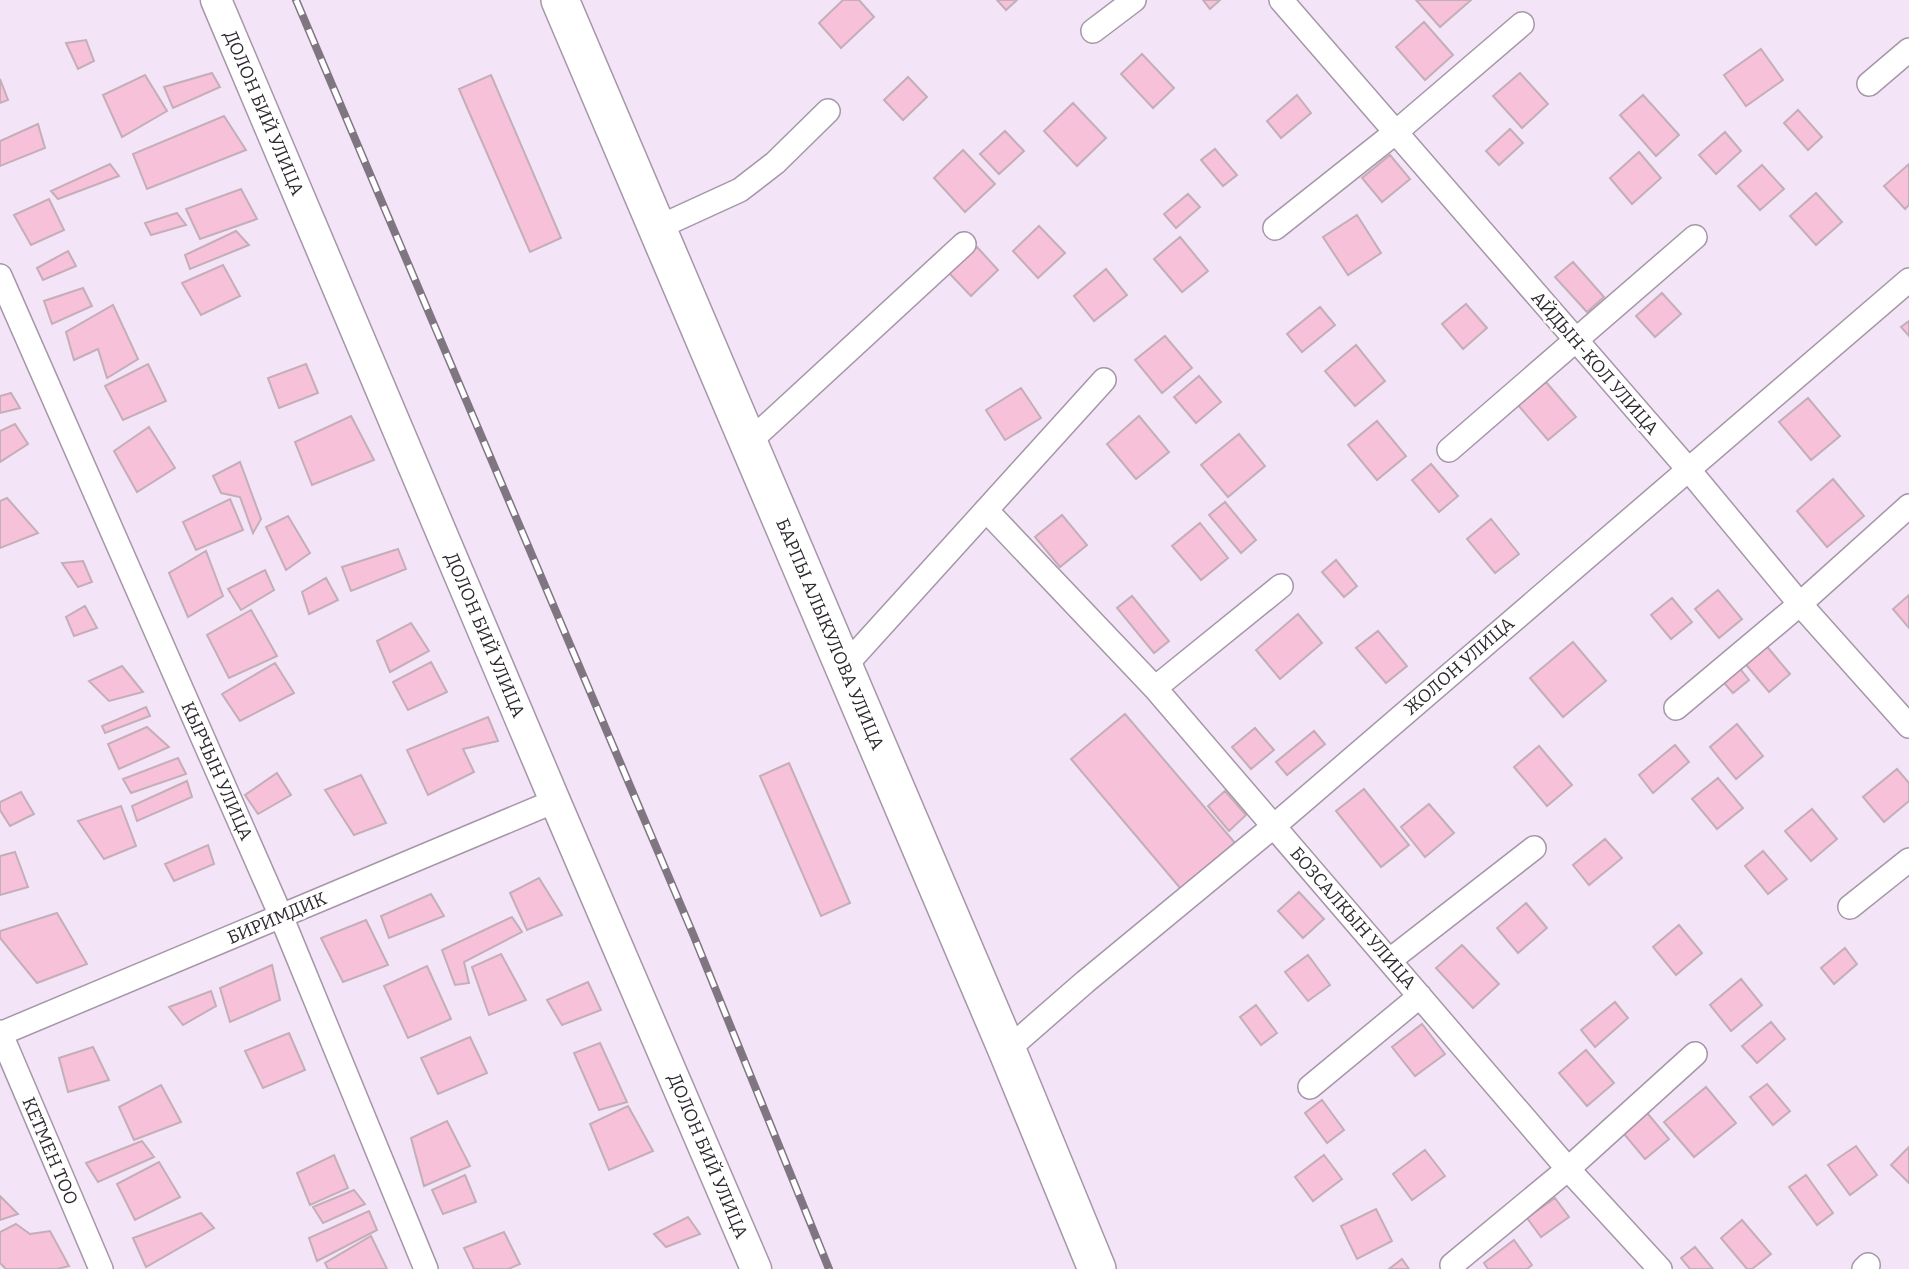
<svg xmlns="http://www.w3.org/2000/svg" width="1909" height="1269" font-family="Bitter,serif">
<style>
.building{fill:#f8c1da;stroke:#c4aeb7;stroke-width:2}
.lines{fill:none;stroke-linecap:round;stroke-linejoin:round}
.minor-casing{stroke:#a597a8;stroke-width:26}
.tertiary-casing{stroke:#a597a8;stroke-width:33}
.primary-casing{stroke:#a597a8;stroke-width:40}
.minor{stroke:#fff;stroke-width:23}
.tertiary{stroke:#fff;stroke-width:30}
.primary{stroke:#fff;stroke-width:37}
.rail-casing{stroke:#807682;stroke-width:8}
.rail{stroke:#fff;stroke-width:5;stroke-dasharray:16;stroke-linecap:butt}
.labels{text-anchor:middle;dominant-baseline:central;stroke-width:5;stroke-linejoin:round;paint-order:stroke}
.street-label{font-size:18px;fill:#2d282e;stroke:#fff}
</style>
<rect width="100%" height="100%" fill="#f3e4f7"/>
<path class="building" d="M843,0h16l15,17 -33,31 -22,-25z
M997,0h20l-11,10z
M1203,0h17l-10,9z
M1416,0h55l-31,27z
M1424,22l29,33 -28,25 -29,-33z
M86,40l8,21 -16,8 -12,-26z
M1761,49l22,31 -37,26 -22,-31z
M1142,54l32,34 -21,20 -32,-34z
M212,73l8,14 -47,21 -9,-21z
M1520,73l28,31 -26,24 -29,-32z
M145,75l22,36 -45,26 -19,-42z
M491,75l70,163 -31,14 -71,-163z
M908,77l19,20 -24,23 -19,-20z
M0,79l8,21 -8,3z
M1297,95l14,18 -30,25 -14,-17z
M1643,95l36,40 -23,21 -36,-41z
M1073,103l33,35 -29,28 -33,-35z
M1798,110l24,27 -14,13 -24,-27z
M224,116l22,34 -99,39 -14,-35z
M38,124l7,24 -45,18v-25z
M1510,129l13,14 -24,22 -13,-14z
M1005,131l19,20 -25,23 -19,-20z
M1725,132l16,19 -25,23 -17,-19z
M1215,149l22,26 -14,11 -22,-26z
M963,150l32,34 -30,28 -31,-34z
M1639,152l22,26 -29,26 -22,-26z
M1390,155l20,24 -28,23 -20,-24z
M110,164l9,12 -61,23 -7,-8z
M1909,164v41l-4,4 -21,-23z
M1762,165l22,24 -24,21 -22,-24z
M241,189l16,30 -57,20 -14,-30z
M1816,193l26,29 -26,23 -26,-29z
M1188,194l12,13 -24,21 -12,-14z
M49,199l15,31 -33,15 -17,-30z
M177,213l9,12 -35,10 -6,-12z
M1357,215l24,38 -33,22 -25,-38z
M1039,226l26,27 -27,25 -25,-27z
M236,231l13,14 -59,24 -5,-14z
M1180,237l28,34 -26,21 -28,-33z
M977,247l21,23 -27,26 -22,-23z
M68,251l8,15 -33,14 -6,-12z
M1573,262l31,35 -17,15 -32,-35z
M223,265l17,31 -39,19 -19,-32z
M1106,269l21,26 -33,26 -20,-25z
M83,288l9,18 -40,18 -8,-23z
M1662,293l19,21 -26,23 -19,-21z
M1466,304l21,24 -24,21 -21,-25z
M113,305l25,54 -31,19 -9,-29 -24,11 -8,-28z
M1320,307l15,18 -33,27 -15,-18z
M1909,321v15l-8,-9z
M1165,336l27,32 -30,25 -27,-33z
M1356,345l29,36 -30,25 -30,-35z
M148,364l18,37 -43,19 -18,-34z
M306,364l12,29 -39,15 -11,-30z
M1199,376l22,26 -25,21 -22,-26z
M1546,382l30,35 -28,23 -30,-35z
M1021,388l20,30 -36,22 -19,-30z
M11,393l9,15 -20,5v-17z
M1808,398l32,38 -29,24 -32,-38z
M351,416l23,44 -62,25 -17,-43z
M1139,416l30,36 -33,27 -29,-35z
M1377,421l29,35 -29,24 -29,-35z
M15,424l13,20 -28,18v-31z
M149,427l26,41 -38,24 -23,-41z
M1239,434l26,32 -37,31 -27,-32z
M240,462l21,57 -8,14 -13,-36 -19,-4 -8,-17z
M1431,464l27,32 -19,16 -27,-32z
M1833,479l31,37 -37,31 -30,-36z
M7,498l31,35 -38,15v-47z
M230,499l13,31 -47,20 -13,-28z
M1225,502l31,38 -15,13 -32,-38z
M1062,515l25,30 -27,22 -25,-30z
M288,516l22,37 -24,17 -20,-43z
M1491,519l28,35 -24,19 -28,-34z
M1200,523l28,35 -27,22 -29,-34z
M398,549l8,20 -55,22 -9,-24z
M206,551l17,45 -35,21 -19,-44z
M1336,560l21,26 -13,11 -22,-25z
M83,561l9,21 -14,5 -16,-24z
M265,570l9,20 -33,20 -13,-21z
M326,578l12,22 -29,14 -7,-22z
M1718,590l24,29 -23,19 -24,-29z
M1909,595v33l-16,-19z
M1132,596l37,45 -15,12 -37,-45z
M1672,598l20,24 -21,17 -20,-24z
M85,606l12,22 -23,8 -8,-19z
M251,610l26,46 -48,22 -22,-43z
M1298,614l24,29 -42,36 -24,-29z
M411,623l18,28 -39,21 -13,-31z
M1378,631l29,35 -21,17 -30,-35z
M1573,642l33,39 -43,36 -33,-39z
M1764,643l26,31 -21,18 -26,-31z
M1734,661l15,19 -16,13 -16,-18z
M431,662l16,30 -39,18 -15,-28z
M275,663l19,30 -54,28 -18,-27z
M122,666l21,26 -34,9 -20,-20z
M146,707l4,9 -45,17 -3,-7z
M1125,714l110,129 -54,46 -110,-130z
M488,717l10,24 -35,8 11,23 -46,23 -21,-45z
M1737,724l26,32 -27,23 -26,-32z
M147,727l22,20 -50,22 -11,-25z
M1255,728l19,22 -23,19 -19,-22z
M1314,731l11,13 -38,31 -11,-13z
M1675,745l14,17 -36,31 -14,-18z
M1539,746l33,39 -25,21 -33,-39z
M178,758l8,16 -55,19 -8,-14z
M789,763l61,140 -29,13 -61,-140z
M1897,769l12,14v18l-25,21 -21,-25z
M277,773l14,22 -33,19 -13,-19z
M361,775l25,48 -32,12 -29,-45z
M1718,778l25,30 -26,21 -25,-30z
M187,781l5,16 -55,24 -5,-15z
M1364,789l45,56 -28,22 -45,-56z
M1225,791l21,24 -17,16 -21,-25z
M21,792l13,22 -24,12 -10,-16v-8z
M1429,804l25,29 -29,24 -24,-30z
M121,806l15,40 -32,13 -26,-38z
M1812,809l25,30 -26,22 -26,-30z
M1605,839l17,19 -33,27 -16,-20z
M208,845l6,19 -40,17 -9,-17z
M1763,851l24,28 -19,15 -23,-28z
M15,852l13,35 -28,8v-39z
M539,878l23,37 -35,15 -17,-37z
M1299,892l25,27 -21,19 -25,-27z
M431,894l13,22 -55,22 -8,-22z
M1526,903l21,25 -29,25 -21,-25z
M57,913l30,51 -50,19 -37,-45v-7z
M512,917l10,15 -58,30 5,21 -14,2 -13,-35z
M366,920l22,45 -45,17 -22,-44z
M1679,925l23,28 -26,22 -23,-28z
M1462,945l37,39 -26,24 -37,-40z
M1845,948l12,16 -23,20 -13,-16z
M501,954l25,46 -37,15 -17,-48z
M1308,955l22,30 -22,16 -23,-29z
M272,965l8,35 -50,22 -10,-34z
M427,966l24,53 -43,19 -24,-52z
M1741,979l21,26 -31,26 -21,-26z
M588,982l13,28 -39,15 -15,-25z
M211,991l5,15 -33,19 -14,-18z
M1615,1002l13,16 -33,29 -14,-17z
M1256,1005l21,28 -16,12 -21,-28z
M1771,1022l14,17 -28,24 -15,-17z
M1422,1024l23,30 -30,22 -23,-29z
M289,1033l16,37 -42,18 -18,-37z
M470,1037l17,36 -49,21 -17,-36z
M600,1043l27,59 -28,8 -25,-57z
M93,1047l16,33 -41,12 -9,-34z
M1586,1050l28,33 -27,23 -28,-33z
M1767,1084l23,27 -17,14 -23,-28z
M161,1085l20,37 -47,18 -15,-33z
M1706,1087l30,36 -42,34 -30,-35z
M1322,1100l22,30 -17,13 -22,-30z
M628,1106l25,45 -44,19 -19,-46z
M1643,1108l26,31 -24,20 -26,-31z
M447,1121l23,45 -46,20 -13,-48z
M142,1141l12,16 -56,25 -12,-19z
M1856,1146l21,29 -27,20 -22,-30z
M1909,1147v36l-18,-18z
M1425,1150l20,26 -33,24 -19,-26z
M334,1155l14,33 -38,17 -13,-32z
M1324,1155l18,24 -29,22 -18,-24z
M159,1162l21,35 -45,23 -18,-36z
M465,1175l11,27 -33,12 -11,-24z
M1806,1175l27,38 -16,12 -28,-38z
M354,1190l11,14 -42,19 -10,-16z
M0,1196l18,18 -18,6z
M1555,1198l14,19 -28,20 -14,-19z
M1376,1209l16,32 -35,18 -16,-33z
M369,1211l8,19 -60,31 -8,-23z
M201,1213l13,15 -68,39 -13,-29z
M688,1217l12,17 -34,13 -12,-13z
M1742,1220l29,34 -19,15h-5l-26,-31z
M16,1224l14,10 20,-3 19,35 -12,3h-51l-6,-6v-31z
M504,1232l16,32 -12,5h-34l-10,-21z
M371,1236l16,33h-59l-3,-6z
M1514,1240l18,25 -5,4h-39l-4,-6z
M1695,1247l18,22h-23l-9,-11z
M1402,1259l7,10h-20z"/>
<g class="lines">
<g class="minor-casing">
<path id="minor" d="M1281,0l407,469 112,135 109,122
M1093,31l41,-31
M1869,84l40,-34
M657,228l83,-38 35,-27 53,-52
M1275,228l121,-96 126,-108
M0,276l281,640 145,353
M748,443l216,-199
M1449,450l246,-213
M986,510l169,178
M1281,586l-126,102 413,481 92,100
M844,667l260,-287
M1676,708l124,-104 109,-98
M1850,907l59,-47
M1390,960l144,-112
M0,1032l101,237
M0,1034l555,-233
M1007,1050l78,-68 189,-156 635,-546
M1310,1087l110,-91
M1452,1265l116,-96 127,-115
M1864,1269l4,-4"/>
</g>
<g class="tertiary-casing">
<path id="tertiary" d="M216,0l339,801 201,468"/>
</g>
<g class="primary-casing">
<path id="primary" d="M560,0l447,1050 90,219"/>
</g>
<use href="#minor" class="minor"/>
<use href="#tertiary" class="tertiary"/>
<use href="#primary" class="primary"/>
<g class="rail-casing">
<path id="rail" d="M296,0l397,934 136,335"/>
</g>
<use href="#rail" class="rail"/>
</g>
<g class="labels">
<g class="street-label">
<text transform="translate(264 113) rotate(67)">ДОЛОН БИЙ УЛИЦА</text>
<text transform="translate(1595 363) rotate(49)">АЙДЫН-КОЛ УЛИЦА</text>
<text transform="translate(830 634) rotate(67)">БАРПЫ АЛЫКУЛОВА УЛИЦА</text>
<text transform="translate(485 635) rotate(67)">ДОЛОН БИЙ УЛИЦА</text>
<text transform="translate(1459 666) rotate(-41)">ЖОЛОН УЛИЦА</text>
<text transform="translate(217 771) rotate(66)">КЫРЧЫН УЛИЦА</text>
<text transform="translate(277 918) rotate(-23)">БИРИМДИК</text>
<text transform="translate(1353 918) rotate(49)">БОЗСАЛКЫН УЛИЦА</text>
<text transform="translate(50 1151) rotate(67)">КЕТМЕН ТОО</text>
<text transform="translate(708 1156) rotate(67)">ДОЛОН БИЙ УЛИЦА</text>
</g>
</g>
</svg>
